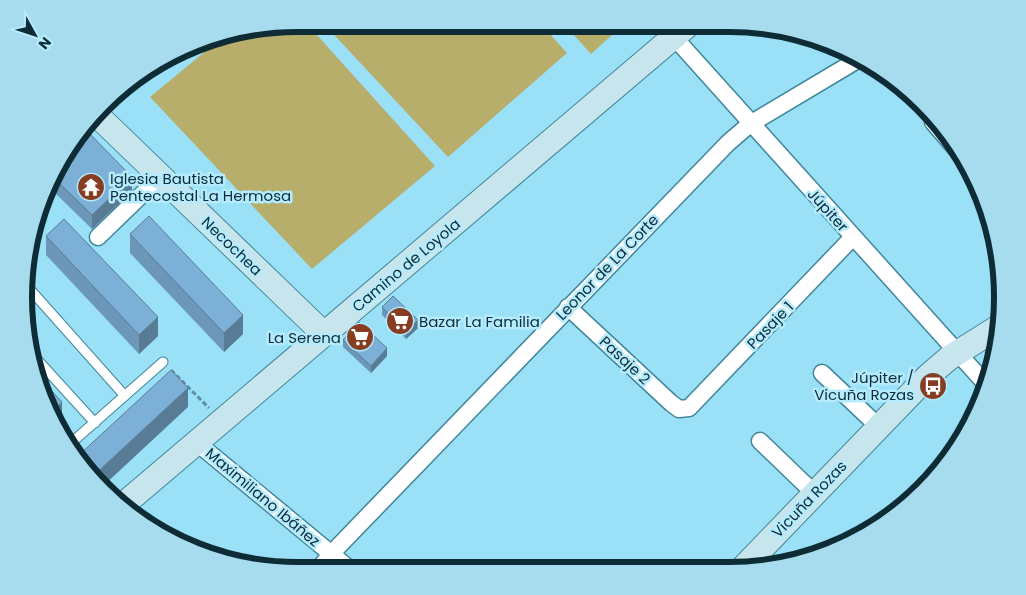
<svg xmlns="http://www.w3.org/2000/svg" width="1026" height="595" font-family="Poppins,sans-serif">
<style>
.green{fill:#b8ae6c}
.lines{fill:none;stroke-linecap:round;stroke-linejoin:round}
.lane-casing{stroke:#40869b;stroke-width:11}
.street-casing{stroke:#40869b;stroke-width:19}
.secondary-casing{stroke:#40869b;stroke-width:26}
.path{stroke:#5d91a2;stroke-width:3;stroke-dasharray:5 2.5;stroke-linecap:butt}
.lane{stroke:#fff;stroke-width:9}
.street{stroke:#fff;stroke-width:16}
.secondary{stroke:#c7e5ed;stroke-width:24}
.wall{fill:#6c97b8}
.shaded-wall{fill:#587b96}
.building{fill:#7db0d6;stroke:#587b96}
.labels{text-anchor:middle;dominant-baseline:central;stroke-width:5;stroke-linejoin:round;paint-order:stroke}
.poi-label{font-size:15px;fill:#0e2c35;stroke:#b4ebfe;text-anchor:start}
.street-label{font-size:15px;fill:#0e2c35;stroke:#b4ebfe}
.rim{fill:none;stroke:#0e2c35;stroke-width:6}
</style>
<rect width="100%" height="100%" fill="#9ae0f7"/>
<path class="green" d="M297,24h10l128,142 -123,103 -162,-172 74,-61z
M324,24h217l26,29 -119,104z
M564,24h60l-33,30z"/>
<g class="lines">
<g class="lane-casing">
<path id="lane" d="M27,286l98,110
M34,356l61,67
M70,444l93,-82"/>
</g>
<g class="street-casing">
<path id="street" d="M674,37l310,345
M933,122l25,29
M98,237l63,-61
M568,307l103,96 8,6 10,-1 164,-171
M822,373l57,54
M760,441l54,52
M196,442l156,129
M317,571l14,-17 397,-411 22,-19 109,-65"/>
</g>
<g class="secondary-casing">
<path id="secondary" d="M98,116l226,218
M123,505l566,-481
M740,571l188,-195 21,-18 48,-30"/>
</g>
<path class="path" d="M171,370l38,38"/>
<use href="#lane" class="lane"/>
<use href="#street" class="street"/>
<use href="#secondary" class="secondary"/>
</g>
<path class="wall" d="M70,145l62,46 -40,38 -40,-39v-4z
M130,234l113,100 -19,18 -94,-99z
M46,236l112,100 -19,18 -93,-99z
M382,307l36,21 -12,11 -24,-24z
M343,340l44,16 -16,17 -28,-26z"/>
<path class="shaded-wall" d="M132,177v14l-40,38v-14z
M243,315v19l-19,18v-19z
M158,317v19l-19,18v-19z
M418,320v8l-12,11v-7z
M387,348v8l-16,17v-7z
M188,388v19l-86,80 -11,-9z
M62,402v19l-4,3 -7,-11z"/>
<path class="building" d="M85,129l47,48 -40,38 -37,-36 15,-34z
M149,216l94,99 -19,18 -94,-99z
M64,219l94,98 -19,18 -93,-99z
M393,296l25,24 -12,12 -24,-25z
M359,322l28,26 -16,18 -28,-26z
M171,370l17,18 -97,90 -13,-22z
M39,377l23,25 -11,11 -7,-11z"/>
<defs>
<g id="temple-disc" transform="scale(1.4375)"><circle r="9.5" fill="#863d21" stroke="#b4ebfe"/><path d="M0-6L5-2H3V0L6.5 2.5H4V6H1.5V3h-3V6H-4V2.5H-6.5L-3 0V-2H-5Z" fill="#fff"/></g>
<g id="supermarket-disc" transform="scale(1.4375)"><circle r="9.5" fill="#863d21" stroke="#b4ebfe"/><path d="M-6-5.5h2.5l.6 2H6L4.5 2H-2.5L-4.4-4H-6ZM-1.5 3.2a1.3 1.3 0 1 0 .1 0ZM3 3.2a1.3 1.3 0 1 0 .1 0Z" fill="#fff"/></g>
<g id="bus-disc" transform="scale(1.4375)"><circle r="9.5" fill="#863d21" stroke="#b4ebfe"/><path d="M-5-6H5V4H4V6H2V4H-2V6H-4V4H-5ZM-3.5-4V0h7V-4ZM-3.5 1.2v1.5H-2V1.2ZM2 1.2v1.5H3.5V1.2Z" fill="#fff"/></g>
</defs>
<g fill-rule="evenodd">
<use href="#temple-disc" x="91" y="187"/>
<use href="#supermarket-disc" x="400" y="321"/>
<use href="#supermarket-disc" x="360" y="337"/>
<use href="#bus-disc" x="933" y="386"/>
</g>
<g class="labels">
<g class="poi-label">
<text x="110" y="178">Iglesia Bautista<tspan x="110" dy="17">Pentecostal La Hermosa</tspan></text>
<text x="419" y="321">Bazar La Familia</text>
<text x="341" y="337" text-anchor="end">La Serena</text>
<text x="914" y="377" text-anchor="end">Júpiter /<tspan x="914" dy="17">Vicuña Rozas</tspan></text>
</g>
<g class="street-label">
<text transform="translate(828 210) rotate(48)">Júpiter</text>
<text transform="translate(232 246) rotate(44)">Necochea</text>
<text transform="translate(406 265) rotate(-40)">Camino de Loyola</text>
<text transform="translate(607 267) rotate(-46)">Leonor de La Corte</text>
<text transform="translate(770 325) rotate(-46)">Pasaje 1</text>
<text transform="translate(625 360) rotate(43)">Pasaje 2</text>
<text transform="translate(263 497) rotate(40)">Maximiliano Ibáñez</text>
<text transform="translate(809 499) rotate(-46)">Vicuña Rozas</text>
</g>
</g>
<path d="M0 0H1026V595H0ZM297 32H729A265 265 0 0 1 994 297V297A265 265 0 0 1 729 562H297A265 265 0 0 1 32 297V297A265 265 0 0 1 297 32Z" fill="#a7dcee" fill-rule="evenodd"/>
<path class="rim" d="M297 32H729A265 265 0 0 1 994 297V297A265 265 0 0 1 729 562H297A265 265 0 0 1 32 297V297A265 265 0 0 1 297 32Z"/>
<g transform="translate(35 35) rotate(130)" stroke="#b4ebfe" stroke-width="4" paint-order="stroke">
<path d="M0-4L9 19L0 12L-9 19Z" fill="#0e2c35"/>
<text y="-8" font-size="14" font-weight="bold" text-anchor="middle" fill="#0e2c35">N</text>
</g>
</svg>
